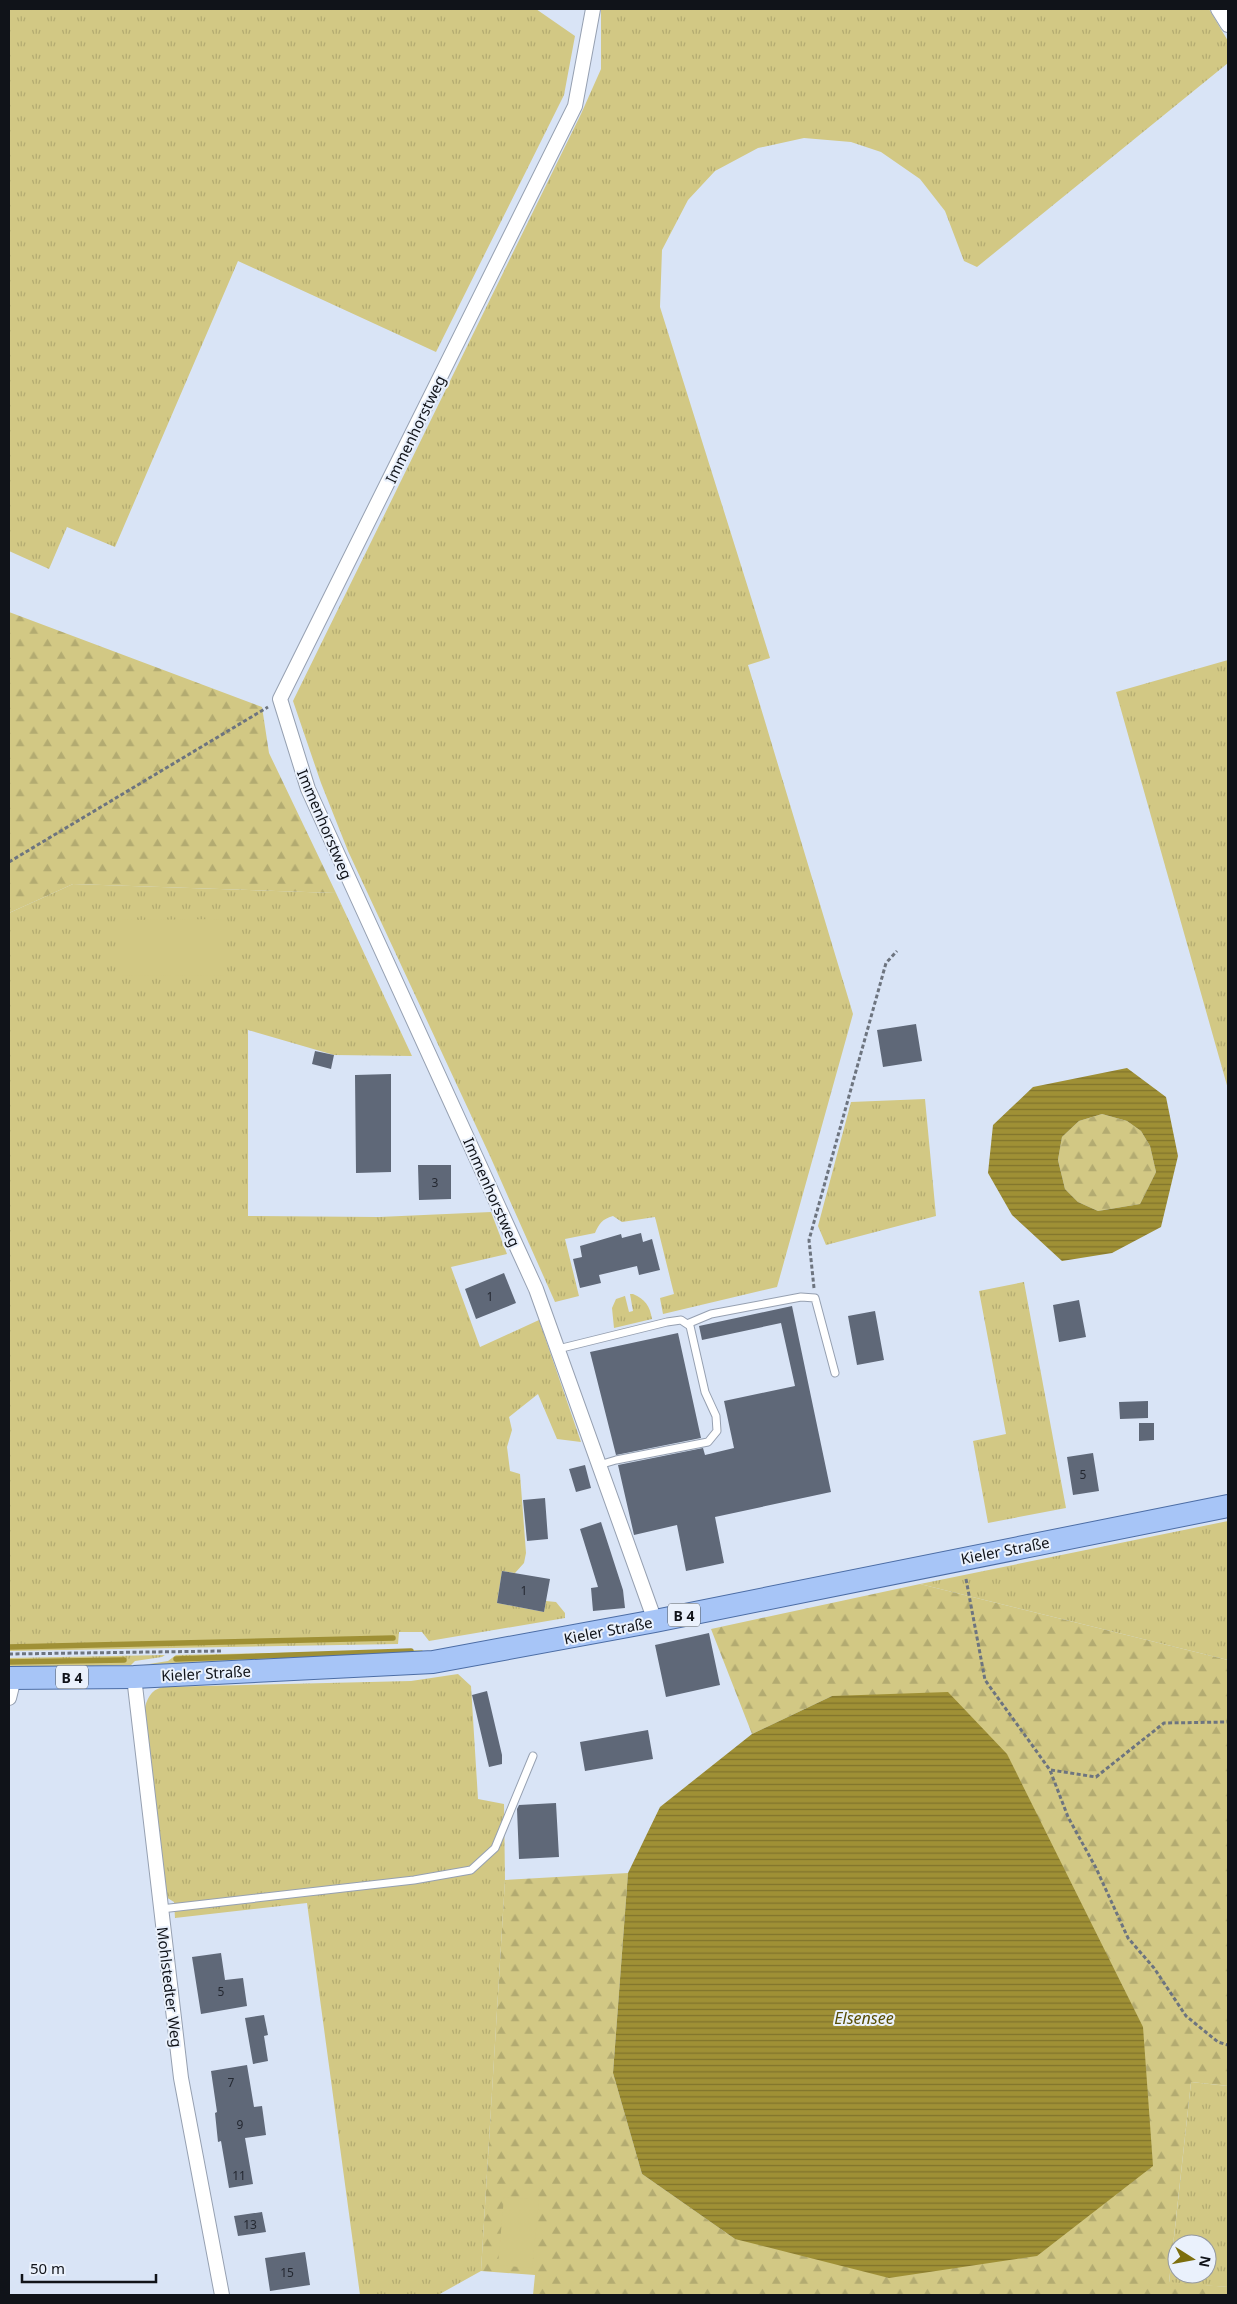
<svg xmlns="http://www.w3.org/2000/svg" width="1237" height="2304" font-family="'Noto Sans',sans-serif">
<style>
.grass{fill:url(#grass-tufts);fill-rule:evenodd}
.forest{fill:url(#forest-firs)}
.green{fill:#d2c884}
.water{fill:url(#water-rules);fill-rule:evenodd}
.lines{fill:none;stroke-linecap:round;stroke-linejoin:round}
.stream{stroke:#9f9035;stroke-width:5.5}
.building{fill:#5f6878}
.lane-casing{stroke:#96a0b1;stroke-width:9}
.street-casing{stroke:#96a0b1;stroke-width:16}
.primary-casing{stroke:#4c6da5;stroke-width:24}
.path{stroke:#6d747f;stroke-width:3;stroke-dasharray:4 2.5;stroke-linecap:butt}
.lane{stroke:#fff;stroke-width:7}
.street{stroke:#fff;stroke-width:14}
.primary{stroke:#a7c5f7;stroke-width:22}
.labels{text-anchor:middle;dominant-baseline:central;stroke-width:4;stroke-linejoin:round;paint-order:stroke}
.number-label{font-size:12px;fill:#242831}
.shield{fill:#eaf1fc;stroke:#51565d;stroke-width:1}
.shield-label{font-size:14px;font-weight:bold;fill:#101319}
.street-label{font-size:15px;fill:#101319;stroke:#eaf1fc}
.water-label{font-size:16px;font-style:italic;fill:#594e05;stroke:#eaf1fc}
</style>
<defs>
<pattern id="grass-tufts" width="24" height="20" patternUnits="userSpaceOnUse" patternTransform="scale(1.25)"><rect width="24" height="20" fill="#d2c884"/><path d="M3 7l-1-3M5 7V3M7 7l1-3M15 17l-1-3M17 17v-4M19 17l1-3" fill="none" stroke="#b3ab71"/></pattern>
<pattern id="forest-firs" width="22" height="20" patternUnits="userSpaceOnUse" patternTransform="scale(1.25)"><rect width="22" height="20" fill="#d2c884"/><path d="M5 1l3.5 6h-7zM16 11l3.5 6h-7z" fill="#b3ab71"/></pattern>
<pattern id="water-rules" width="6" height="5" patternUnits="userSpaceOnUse" patternTransform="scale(1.25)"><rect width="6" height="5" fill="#9f9035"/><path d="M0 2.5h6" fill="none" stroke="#80742c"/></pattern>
</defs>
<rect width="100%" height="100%" fill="#d9e4f6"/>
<path class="grass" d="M9,9h527l39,27 -11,59 -128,257 -198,-91 -123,286 -48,-20 -18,42 -40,-18z
M601,9h608l19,32v22l-251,204 -13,-6 -19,-50 -25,-32 -39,-27 -30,-10 -47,-4 -46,10 -43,23 -27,29 -26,50 -2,57 110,351 -22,7 105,349 -76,273 -114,27 -3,-16 14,-4 -19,-77 -33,5 -9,-6c-11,3 -14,8 -18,17l-30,6 14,57 -24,6 -65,-146 -142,-305 -27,-68 -28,-82 288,-587 20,-45z
M1228,660v429l-112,-397z
M73,884l263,9 76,163 -78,-1 -86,-25v186l131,1 112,-5 16,42 -56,13 29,80 59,-27 42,122 -24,-3 -19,-45 -29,23 3,13 -5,17 3,24 10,3 6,79 -2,10 -9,10 -13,-2 -5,32 47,9 2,-11 10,1 9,11v5l-136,23 -7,-9h-23l-1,12 -389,7v-738z
M925,1099l11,117 -110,29 -8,-19 33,-124z
M1024,1282l42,226 -78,15 -15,-82 33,-7 -27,-143z
M630,1294h3c12,5 17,12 19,25l-38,9 -2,-20 4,-9 9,-3 4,16 4,-1z
M1228,1521v139l-308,-76z
M422,1650l1,1 -280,14 25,-4 8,-6z
M165,1655l-3,2 -27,4 -4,4 -122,3v-10z
M458,1674l13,12 7,113 26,5 1,76 -24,391 -43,24h-78l-53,-392 -132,15 -1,-16 -8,-5 -22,-186c3,-12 6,-21 19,-24l248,-6z
M1191,2082l37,4v201l-59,-4zM1177,2244h30v30h-30z"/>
<path class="forest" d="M9,612l253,95 7,46 67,140 -263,-9 -64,29z
M1102,1114l25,7 14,10 9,15 6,26 -16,32 -42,7 -20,-9 -13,-13 -7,-29 4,-23 17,-16z
M920,1584l308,76v426l-37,-4 -22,200 59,5v8h-695l2,-20 -54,-4 24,-391 123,-7 -15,200 29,101 93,65 97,-543 -80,38 -41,-105z"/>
<path class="green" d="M226,919v56l-106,1v-56z
M504,2197l35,3 -7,68 -34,-3z"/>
<path class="water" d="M1127,1068l39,29 12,59 -17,71 -49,26 -50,8 -50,-46 -24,-42 5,-48 40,-38zM1102,1114l25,7 14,10 9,15 6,26 -16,32 -42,7 -20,-9 -13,-13 -7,-29 4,-23 17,-16z
M948,1692l59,62 136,273 10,139 -116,90 -148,22 -154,-39 -93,-65 -29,-101 15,-200 32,-66 92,-73 80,-38z"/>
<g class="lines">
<path class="stream" d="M9,1647l384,-9
M176,1659l235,-8
M9,1662l115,-2"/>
</g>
<path class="building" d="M916,1024l6,37 -39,6 -6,-37z
M315,1051l19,4 -3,14 -19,-5z
M391,1074v98l-35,1 -1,-98z
M418,1165h33v34l-32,1z
M641,1233l2,9 9,-3 8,31 -21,5 -2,-9 -38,9 2,8 -21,5 -7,-29 9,-2 -2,-11 41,-12 1,4z
M504,1273l12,30 -40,16 -11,-30z
M1079,1300l7,37 -27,5 -6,-37z
M792,1306l39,186 -116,25 9,46 -38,8 -9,-46 -43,10 -16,-70 85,-17 2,7 29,-7 -10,-47 71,-15 -14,-63 -79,17 -3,-14z
M875,1311l9,49 -27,5 -9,-49z
M678,1333l23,105 -85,17 -26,-103z
M1148,1401v17l-28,1 -1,-17z
M1139,1423h15v17l-15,1z
M1093,1453l6,38 -26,4 -6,-38z
M585,1465l6,23 -15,4 -7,-23z
M545,1498l3,41 -21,2 -4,-41z
M601,1522l22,68 2,18 -32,3 -2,-23 7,-1 -18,-58z
M502,1571l48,8 -6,33 -47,-9z
M709,1633l11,52 -54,12 -11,-52z
M487,1691l15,64v9l-13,3 -17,-72z
M648,1730l5,29 -68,12 -5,-29z
M556,1803l3,54 -40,2 -2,-50 2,-4z
M221,1953l4,27 18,-2 4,28 -46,8 -9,-57z
M264,2015l4,20 -4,1 4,25 -15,3 -8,-46z
M247,2065l7,42 8,-1 4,29 -21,3 8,46 -24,4 -8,-47 -3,1 -3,-29 2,-1 -6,-41z
M262,2212l4,20 -28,4 -4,-20z
M305,2252l5,33 -40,6 -5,-33z"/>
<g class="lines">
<g class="lane-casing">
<path id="lane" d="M687,1324l24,-10 90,-17 14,1 20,75
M558,1349l109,-27 14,-2 9,6 15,66 11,24 1,15 -9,11 -92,18 -17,5
M161,1909l253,-29 57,-10 24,-22 38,-92"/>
</g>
<g class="street-casing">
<path id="street" d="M593,9l-18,97 -295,593 28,90 228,500 119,332
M1218,9l10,16
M134,1677l47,401 41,217
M9,1698l5,-20"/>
</g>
<g class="primary-casing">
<path id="primary" d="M9,1678l125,-1 299,-15 222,-41 573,-115"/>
</g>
<path class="path" d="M9,862l259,-155
M814,1288l-5,-48 77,-277 11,-12
M966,1579l19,101 65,90 18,47 28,51 32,70 26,30 32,48 32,26 10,3
M9,1654l214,-3
M1051,1770l45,7 68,-54 64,-1"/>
<use href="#lane" class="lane"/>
<use href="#street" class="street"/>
<use href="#primary" class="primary"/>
</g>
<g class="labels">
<g class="number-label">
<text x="435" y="1182">3</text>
<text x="490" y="1296">1</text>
<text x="1083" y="1474">5</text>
<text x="524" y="1590">1</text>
<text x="221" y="1991">5</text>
<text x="231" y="2082">7</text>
<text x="240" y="2124">9</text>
<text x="239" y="2175">11</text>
<text x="250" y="2224">13</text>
<text x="287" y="2272">15</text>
</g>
<g class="shield">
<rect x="668" y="1603.5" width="32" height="23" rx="4"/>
<rect x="56" y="1665.5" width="32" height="23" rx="4"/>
</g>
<g class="shield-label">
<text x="684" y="1615">B 4</text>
<text x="72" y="1677">B 4</text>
</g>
<g class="street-label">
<text transform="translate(415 429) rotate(-64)">Immenhorstweg</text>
<text transform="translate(325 824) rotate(67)">Immenhorstweg</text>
<text transform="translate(492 1192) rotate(66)">Immenhorstweg</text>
<text transform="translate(1005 1550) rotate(-11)">Kieler Straße</text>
<text transform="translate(608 1630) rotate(-11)">Kieler Straße</text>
<text transform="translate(206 1673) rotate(-3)">Kieler Straße</text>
<text transform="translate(170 1987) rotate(83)">Mohlstedter Weg</text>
</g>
<g class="water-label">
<text x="864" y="2018">Elsensee</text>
</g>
</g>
<rect width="1237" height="2304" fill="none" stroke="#101319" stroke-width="20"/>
<g transform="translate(1192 2259) rotate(101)"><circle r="24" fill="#eaf1fc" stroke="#9398a1"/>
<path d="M0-4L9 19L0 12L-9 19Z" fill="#7d6f0e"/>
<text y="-8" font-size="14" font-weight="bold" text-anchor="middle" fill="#101319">N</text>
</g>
<path d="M22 2274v8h134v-8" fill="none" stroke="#101319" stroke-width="2.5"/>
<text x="30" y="2274" font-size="15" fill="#101319" stroke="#eaf1fc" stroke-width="4" paint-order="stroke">50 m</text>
</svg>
